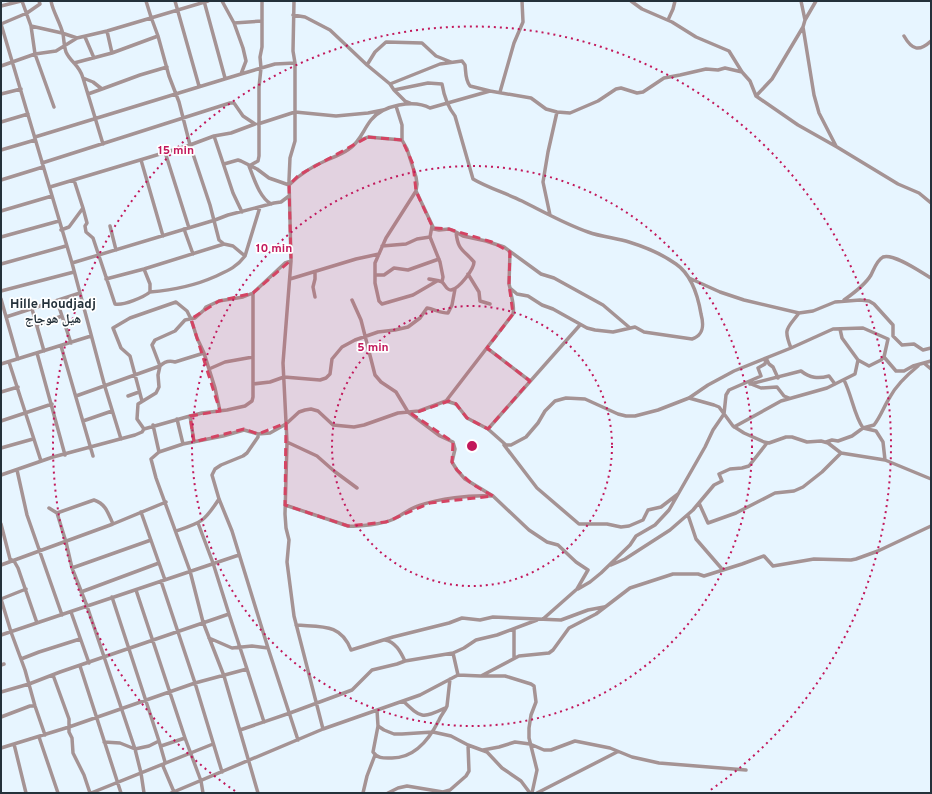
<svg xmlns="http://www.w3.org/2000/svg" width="932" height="794" font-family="Overpass,'Noto Naskh Arabic',sans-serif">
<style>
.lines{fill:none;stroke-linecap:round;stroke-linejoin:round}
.minor{stroke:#a59394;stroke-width:3.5}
.marked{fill:#d44463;fill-opacity:0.2;stroke:#d44463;stroke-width:3;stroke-dasharray:8 5;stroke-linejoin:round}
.ring{fill:none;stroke:#c2185b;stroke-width:2;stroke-dasharray:2 4}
.labels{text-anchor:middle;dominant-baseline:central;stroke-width:3.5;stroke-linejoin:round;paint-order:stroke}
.neighbourhood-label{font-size:13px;font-weight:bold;fill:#24313a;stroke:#fff}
.centre{fill:#c2185b;stroke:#fff;stroke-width:2}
.ring-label{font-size:12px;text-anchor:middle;font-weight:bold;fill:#c2185b;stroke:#fff;stroke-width:3.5;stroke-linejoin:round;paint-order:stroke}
</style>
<rect width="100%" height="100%" fill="#e7f5ff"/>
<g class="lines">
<path class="minor" d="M22,1l9,25 4,28 19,53
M39,1l1,3 -13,9 -26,11 71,239 33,124 16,52
M51,1c2,11 9,21 12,33 1,6 1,12 3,18 5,11 13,12 17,26l10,4 9,7 38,-14 27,-8
M146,1l5,16 7,19 11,40 10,26 11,43 20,60 9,35 5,4 9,2 12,10
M175,1l24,85
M204,1l21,77
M262,1v46l-2,10 1,11 -2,19v69l-1,5 -9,5c5,12 10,31 22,38
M294,1l-1,50 2,12v78l-5,17 -1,22 2,81 -8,102 4,79 -2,72 1,14 3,12 -2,22 7,54 29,113
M631,1l11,8 30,13 24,15 33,14 13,21 8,9 6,15 42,29 39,22 61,37 21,9 12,10
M1,6l20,-5
M293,15l12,2 25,13 37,35 23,19 4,6 34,-7 14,1c2,12 5,22 13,32l18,63c15,9 33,14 49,22 22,11 43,23 66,31 14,5 28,6 41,10 16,5 33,12 47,22 16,11 22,32 25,50 3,11 3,21 -9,25l-48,-7 -9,-5 -22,5 -18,-2 -8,-2 -34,-19 -11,-4 -14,-9 -11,-2 -7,-6 -1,-4 1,-32
M668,20l5,-11 2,-8
M805,20l11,-19
M234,23l28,-2
M31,26l31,7 15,5
M803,27l11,68 5,18 17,33
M107,31l5,22
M904,36c8,14 15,16 27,5
M85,37l9,21
M74,63l38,-10 46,-17
M367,65l8,-13 11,-10 36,1 14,13 15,6
M1,66l34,-12 21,-3 21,-13 30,-7 101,-30
M241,74l34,-10 20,-1
M83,78l20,66
M390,84l50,-20 22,-3 3,4c1,7 0,15 5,21l20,5
M394,90l11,11 5,2
M500,92l14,-49 9,-21 -1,-21
M1,94l20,-5
M88,94l14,-5
M756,96l16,-17 31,-52 2,-7 -4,-19
M396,106l6,19v15l5,9 9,28 1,7 -1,7 18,38 5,1 10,-1 7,3 7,4 23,5 18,6 37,27 13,4 49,27 27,23
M1,122l27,-8
M258,124l37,-12 41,4 32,-3 15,-3
M214,136l19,57 9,19
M35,137l206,-63 5,-13 -3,-13 -9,-25 -12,-22
M358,141l10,-4 34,3
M1,150l34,-10
M165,152l24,76
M141,160l22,76
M42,163l188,-60h4l9,13 12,8 -24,9 -17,3 -24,9 -140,42
M224,164l14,-4 3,1 16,8 12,9 20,7c11,-11 24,-19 38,-25 7,-3 15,-6 22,-11 11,-7 14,-19 22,-29 12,-15 43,-21 59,-12l60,-17 41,7 15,11 11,3 13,1 28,-12 18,-12 5,-1 16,5 6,-1 21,-14 16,-3 26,-6 12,1 7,-2 17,4
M1,180l42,-13
M416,191l-30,47 -11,25v20l4,18 3,3 31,-9 24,-14
M83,208l4,15 -2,3 1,6 7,6 22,66c8,2 29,-7 35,-12v-8l-6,-15
M1,211l51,-15
M550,215l-7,-33 5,-30 9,-40
M110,226l6,24
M432,226l-2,11 10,25 3,15 -1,5
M184,229l9,25
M61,230l8,-3 14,-19 -9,-28
M1,237l58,-16
M382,246l24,-2 11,-5 13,-2
M72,263l143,-43 13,-5 46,-12 7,-1 8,-6
M1,264l65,-18
M315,272v7l-2,8 2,10
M468,274l11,18 1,9 10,3
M375,275h9l10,-7 14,2 31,-11
M689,278l31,14 24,8 55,13 14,-2 22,-9 25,-2 9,1 5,3 19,21v11l9,9 12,-1 9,6 8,-2
M106,279l38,-10 80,-25
M290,279l66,-20 23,-5
M429,279c4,1 9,1 13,3 3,2 4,8 9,8 8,-1 23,-21 23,-28 -11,-13 -16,-11 -18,-30
M1,291l73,-19
M150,292c23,-2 44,-6 64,-15 13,-6 22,-9 31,-21l15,-49
M1,299l17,60
M352,300l9,20 14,55 6,7 15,10 12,20 32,24 13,6 2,7 -3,13 5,8 8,9 28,17 36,34 18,12 11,3 18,17 12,8 -11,19 -34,30
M844,300c10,-7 21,-15 27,-25 3,-6 6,-15 12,-18 11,-4 39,16 48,21
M57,301l14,42
M32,309l12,42
M6,317l74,-24
M37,325l25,-9
M840,329l2,9 16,22
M61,346l32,110
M487,348l43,33
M791,348l42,-19 30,-1 25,11 -4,18
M37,353l28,102
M9,362l32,99
M1,364l90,-28
M925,364l6,5
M209,369l16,-7 28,-5
M844,380c8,16 10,35 19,48l13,3 7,11 2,18
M253,384l17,-2 14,-5 36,3 6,-2 4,-4 2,-15 10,-12 13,-7 23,-8 17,-2 13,-3 12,-9 7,-10c7,1 13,5 21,5l4,-8 3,-16
M750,384l51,-13c9,7 17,8 28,5l6,8
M751,384l10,4 16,-1 7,9 5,2
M1,392l17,-5
M76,396l84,-30c4,-4 9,-6 15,-4l29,-9
M128,396l11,-4
M689,398l25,7 5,2 14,19 11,7 20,9 5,1 17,-6h6l15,5 14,-1 7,2 13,10 44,7 46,19
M142,401l-12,-45 -9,-8 -8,-20 17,-10 46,-16 11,9 4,8 6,19 7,15 11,35 5,23
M446,401l67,-87c2,-8 -2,-18 -3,-26
M190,416l4,26
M177,419l6,25
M1,421l51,-17
M83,421l29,-10
M153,425l6,27 -8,7 5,19 34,93 13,51 21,54 34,117
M734,427l47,-26 46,-13 28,-14 3,-14 11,6 12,-6 3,-3 12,14h8l9,-5 18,-5
M144,429l-7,-10 1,-15 18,-11 3,-6 -1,-12 2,-9 -8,-21 3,-5 20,-9 10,-11 10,-2 9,-8 2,-3 13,-6 24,-4 10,-4 32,-30 6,-2
M488,429l92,-104
M258,434v3l-11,16 -4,3 -22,9 -6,4 -3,6 7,24 13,32 36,117 30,92
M287,442l30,14 17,15 23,17
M826,442l6,-2 6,1 14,-5 11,-8 11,-3c7,-9 10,-19 16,-28 7,-13 17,-22 28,-31
M504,445l33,43 42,36h28l14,3 8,-1 14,-6 5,-10 13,-3 17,-13
M1,448l32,-9
M159,452l24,-8 40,-8 21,-6 14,4 12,-1 16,-9 13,-12 6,-2 6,-1 7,2 15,14 21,2 10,-2 34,-12 21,-2 27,-10 10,3 11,14 21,11 18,16h5l15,-8 12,-14 7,-12 10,-10 11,-3 19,1 33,15 8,2h9l23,-6 31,-12 19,-13 26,-14 57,-23c-8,-20 -4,-19 8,-35
M17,470l10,45 35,100
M1,475l52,-18 82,-22 7,-3 2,-3 46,-13 12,-3 25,-3 18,-4 7,-5 1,-4v-104
M699,503l9,20 28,-10 39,-20 19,-2 9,-4 19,-15 19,-19
M285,505l63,21c11,1 35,-2 46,-7 8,-4 15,-10 24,-13 22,-8 51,-11 74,-10
M49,508l8,5 9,29 6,26 15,38 48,143 6,24 3,20
M141,512l24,68
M57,513l37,-13c12,4 14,13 19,24
M688,515l8,24 26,30
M1,524l9,35 4,2 4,7 19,55
M176,531c26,-9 28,-9 43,-32
M1,565l112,-41 53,-22
M611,565l14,-6 45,-29 23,-20 21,-25 8,-4 -3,-7 11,-5 12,-1 7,-2 18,-23
M72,568l79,-28
M161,581l34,102 27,89
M578,589l12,-7 11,-9 29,-28 6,-9 19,-11 14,-15 36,-63 8,-17 11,-16 2,-19 3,-5 32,-14 -3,-8 7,-4 1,-6 3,6 4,3 5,11
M136,590l49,148 16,43 2,12
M81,592l78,-29
M112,597l47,144 6,21 -2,4 11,26
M1,599l10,33 14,38 10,36 10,29
M1,599l25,-10
M71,612l18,51
M296,625c25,2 45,-2 55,25l42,-13 56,-14 13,-5 18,2 13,-3 68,3 27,-10 16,-3
M1,635l238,-80
M209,638l23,10 20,-2 16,2
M385,640c11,2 16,13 20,21
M453,653l5,22
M514,658v-29
M21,659l18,-7 41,-13
M1,665l3,-1
M80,666l41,127
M247,669l17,53
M53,675l16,44v13l3,6 1,15 11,22 6,18
M482,676h23l26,8 3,2 2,16 -5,13 -2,13v10l8,32 -5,23
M1,692l28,-8 31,-12 169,-58 -16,-51 -15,-40
M403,701c18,17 19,18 42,7
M377,710l1,16 6,4 10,4h8l31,-2 18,4 17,9 19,7 15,16 19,13 9,12
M1,717l29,-11h5
M378,726l-5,26c5,7 11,6 19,6 24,0 38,-20 47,-38 2,-5 6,-9 8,-14 1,-9 2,-18 3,-27
M240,730l50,-17 62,-23 20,-20 25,-6 8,-3 48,-8 11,-5 12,-8 21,-5 40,-15
M39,737l19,56
M104,742l16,1 15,6 14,-3 10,-5
M14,744l12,49
M161,746l24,-8
M1,748l68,-21 126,-44 52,-14 -18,-55
M483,750l16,-3 16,-5 15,2 14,6h7l24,-9 35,7 22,9 27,6 87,7
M91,793l122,-49
M171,793l152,-64 97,-34 38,-20 23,1 38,-20 30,-3 4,-3 16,-22 27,-14 34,-26 43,-14h25l6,2 38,-12 22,-8 9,10 41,-7 37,1 5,-1 22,-8 53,-25
M363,793l4,-17 8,-21
M388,793l10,-5 9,-2 36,6 7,-2 16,-14 3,-5 -1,-26
M537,793l80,-41"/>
</g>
<path class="marked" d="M368,137l34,3 11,24 3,27 17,37 16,1 43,13 18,10 -1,32 4,30 -26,34 43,33 -42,48 -21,-11 -11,-14 -7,-3 -37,13 41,28 -1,20 5,8 15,14 21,12 -63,7 -44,19 -38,4 -63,-21 1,-82 -28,11 -14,-5 -50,13 -4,-26 30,-5 -29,-92 28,-18 34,-8 38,-33 -2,-75 10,-10z"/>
<g class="ring">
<circle cx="472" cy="446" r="140"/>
<circle cx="472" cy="446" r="280"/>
<path d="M235 791A419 419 0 1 1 709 791"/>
</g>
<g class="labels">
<g class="neighbourhood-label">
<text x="53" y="305">Hille Houdjadj<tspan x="53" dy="15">هيل هوجاج</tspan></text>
</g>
</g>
<circle cx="472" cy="446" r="6" class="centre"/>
<g class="ring-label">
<text x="176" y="154">15 min</text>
<text x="274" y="252">10 min</text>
<text x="373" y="351">5 min</text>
</g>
<rect width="932" height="794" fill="none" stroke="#24313a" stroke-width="4"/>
</svg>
